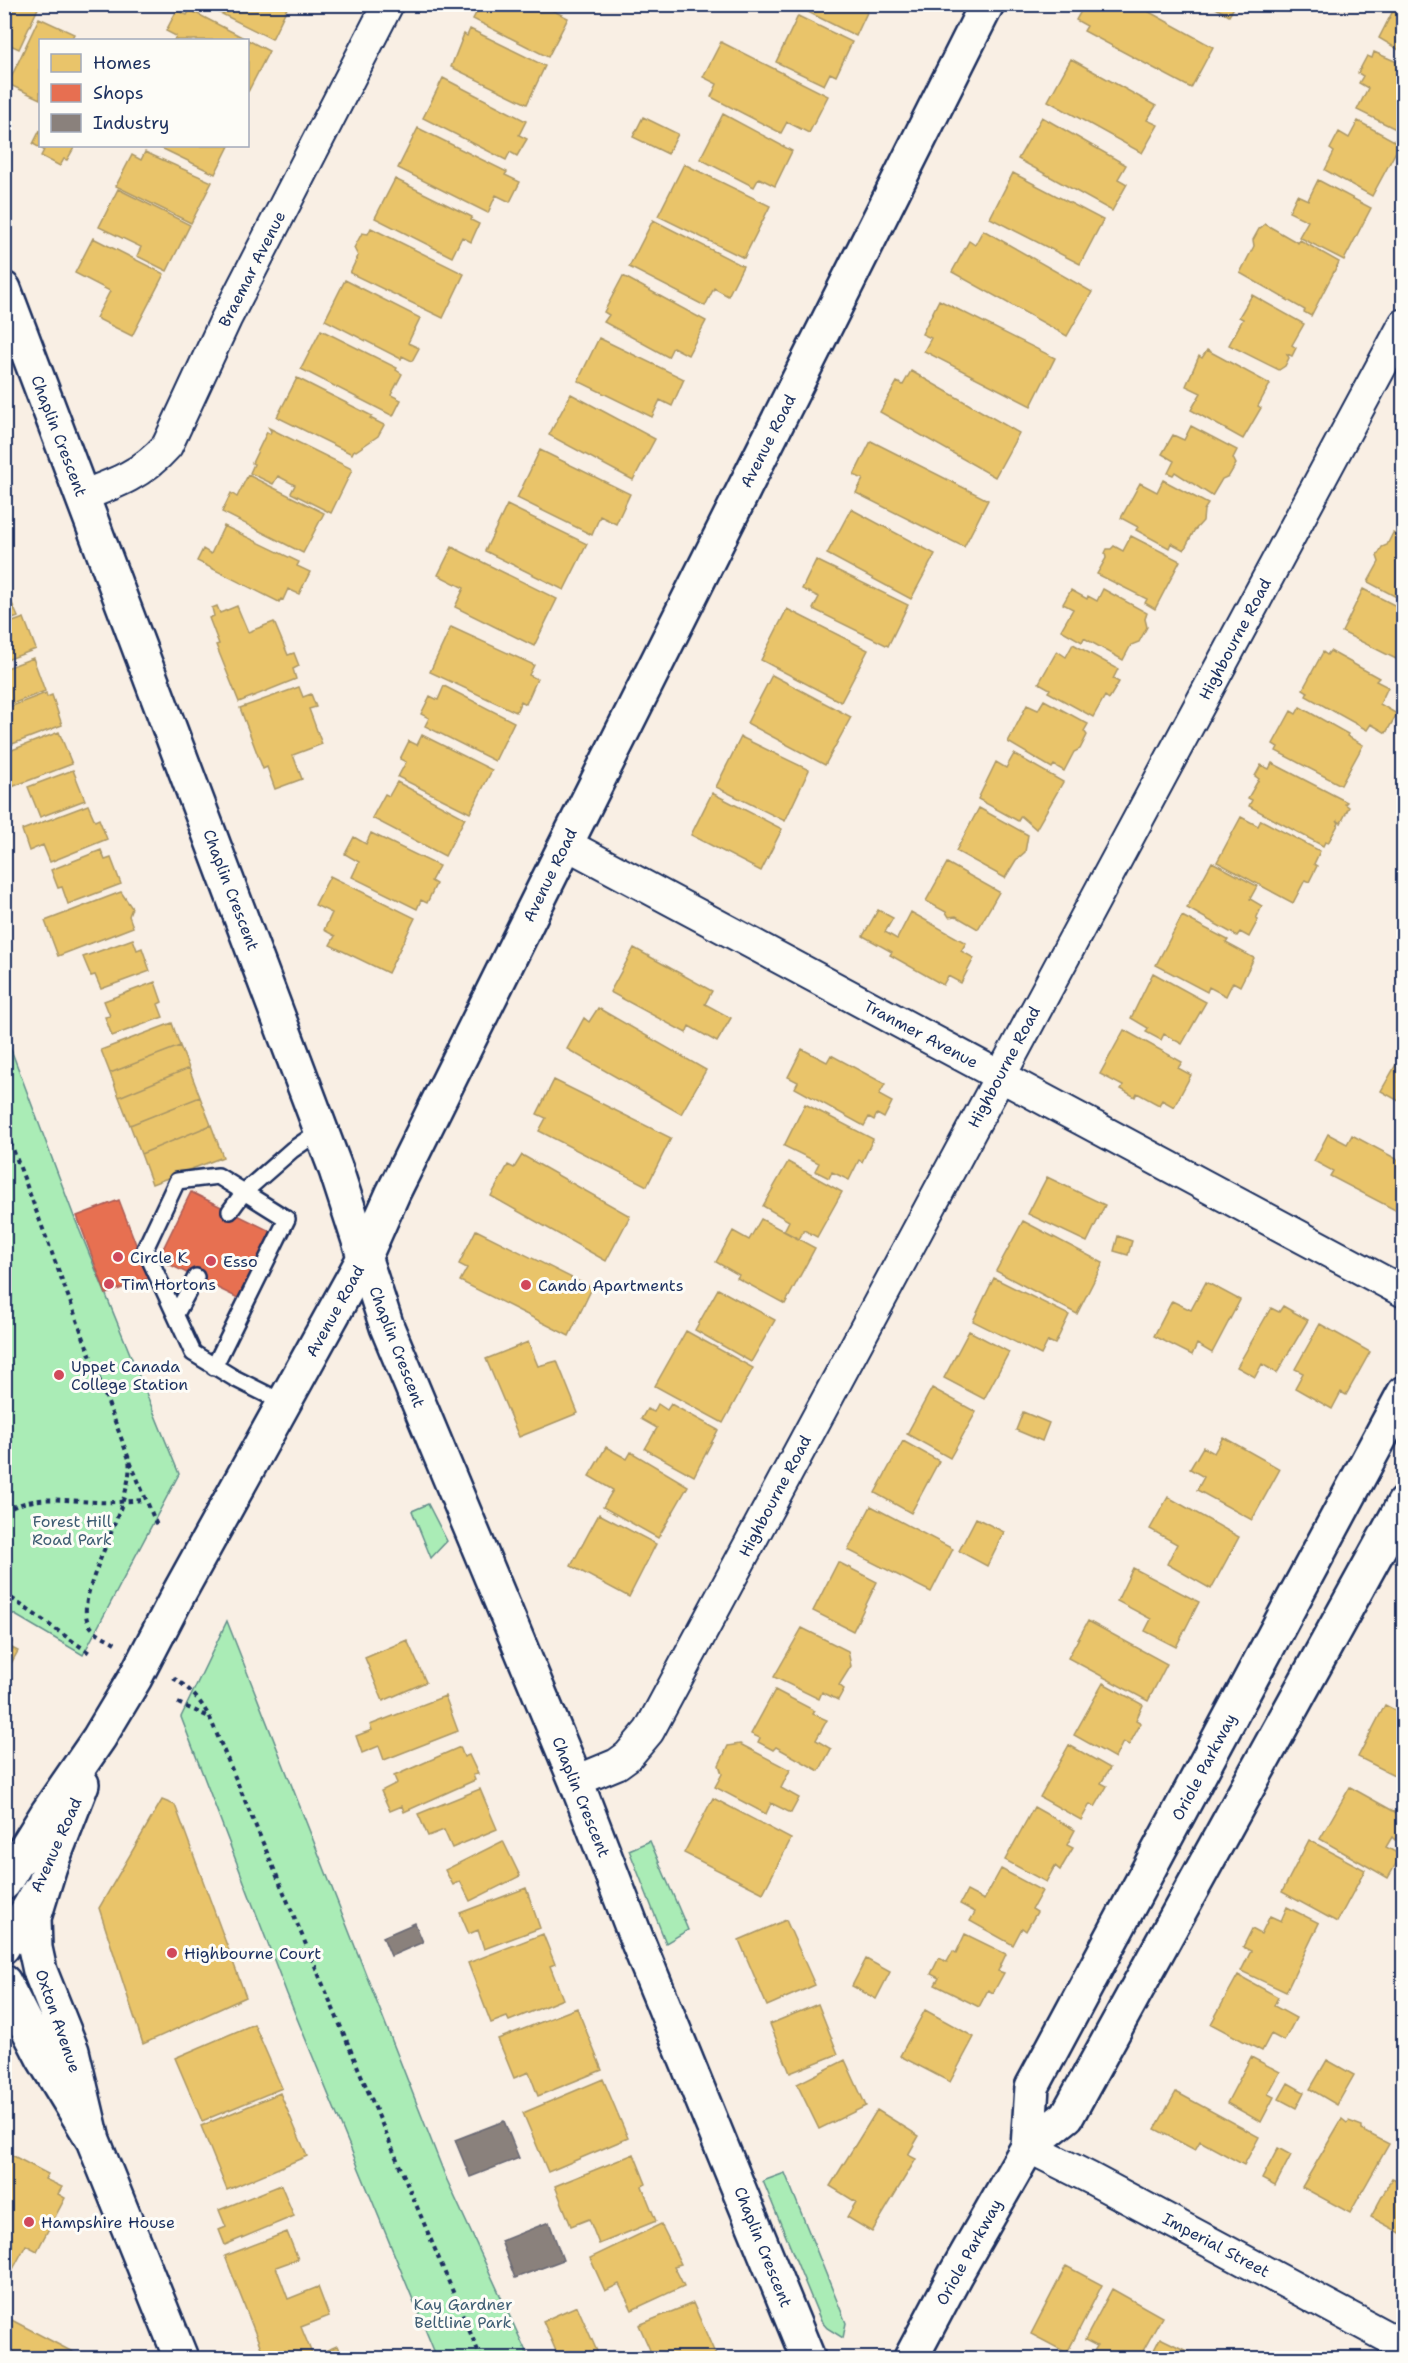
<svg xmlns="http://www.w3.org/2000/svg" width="1408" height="2363" font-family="'Shantell Sans',sans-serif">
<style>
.green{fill:#aaecb6;stroke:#628e8a;stroke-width:1.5}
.homes{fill:#e9c46a;stroke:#ab9766;stroke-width:1.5}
.shops{fill:#e76f51;stroke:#aa5c55;stroke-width:1.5}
.industry{fill:#8a817c;stroke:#696873;stroke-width:1.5}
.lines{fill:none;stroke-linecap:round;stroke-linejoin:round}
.service-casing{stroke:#1b2f5e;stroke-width:20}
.minor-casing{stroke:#1b2f5e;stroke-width:34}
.tertiary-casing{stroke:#1b2f5e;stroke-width:38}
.secondary-casing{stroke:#1b2f5e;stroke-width:38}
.path{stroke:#1b2f5e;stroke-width:4;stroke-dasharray:4.5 4.5;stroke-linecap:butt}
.service{stroke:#fdfcf7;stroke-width:15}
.minor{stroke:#fdfcf7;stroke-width:30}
.tertiary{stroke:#fdfcf7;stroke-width:33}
.secondary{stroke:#fdfcf7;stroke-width:33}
.poi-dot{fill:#d1495b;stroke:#fdfcf7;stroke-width:2}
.labels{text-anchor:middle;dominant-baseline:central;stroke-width:6;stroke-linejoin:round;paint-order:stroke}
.street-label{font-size:16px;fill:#1b2f5e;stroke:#fdfcf7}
.poi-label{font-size:16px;fill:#1b2f5e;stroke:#fdfcf7;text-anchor:start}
.park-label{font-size:16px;fill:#3f5e74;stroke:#fdfcf7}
</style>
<rect width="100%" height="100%" fill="#f9efe4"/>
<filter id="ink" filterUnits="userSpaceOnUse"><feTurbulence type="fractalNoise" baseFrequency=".0167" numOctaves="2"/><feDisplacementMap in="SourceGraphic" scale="12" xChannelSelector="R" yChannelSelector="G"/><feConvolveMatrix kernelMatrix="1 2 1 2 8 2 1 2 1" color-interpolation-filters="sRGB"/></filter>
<g filter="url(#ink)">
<path class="green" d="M4,1031l69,183 106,260 -96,181 -78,-46z
M428,1504l19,37 -16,17 -19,-47z
M227,1621l219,557 83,180h-92l-150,-364 -106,-277z
M650,1841l38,89 -22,13 -37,-93z
M785,2173l61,150 -3,15 -16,-10 -6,-7 -58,-140z"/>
<path class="homes" d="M4,4h36l-21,45 -15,-7z
M202,4h87l-17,35z
M481,4h59l28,14 -20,39 -75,-38z
M792,4h79l-15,32z
M1085,4h50l78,43 -22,41 -107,-57 3,-5 -11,-6z
M1209,4h27l-7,12z
M1396,5l8,3v45l-25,-15z
M177,10l10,5 3,-5 79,41 -21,41v-52h-74l2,-4 -10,-5z
M798,16l54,26 -16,34 -6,-3 -6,12 -48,-23z
M39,18l35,16 -3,6h-31v59l-32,-15z
M470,29l75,37 -18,38 -76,-37 13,-33 3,2z
M721,42l107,54 -19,37 -22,-11 -6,11 -70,-36 6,-13 -14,-7z
M1374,52l30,13v68l-47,-23 11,-22 -9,-5 4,-7 -5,-3 9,-17 5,2z
M1071,59l85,47 -9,14 11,5 -16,28 -94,-52z
M443,78l83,43 -7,14 8,4 -10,17 -7,-4 -4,8 -83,-42z
M723,114l69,37 -17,35 -16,-8 -5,9 -54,-28z
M643,117l35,17 -10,20 -35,-17z
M1042,117l84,48 -8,14 9,5 -15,27 -94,-52z
M1358,121l42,23 -28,52 -47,-26 9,-18 -4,-3 9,-17 10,6z
M418,128l89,44 -2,3 15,7 -10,20 -14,-7 -8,18 -90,-45z
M40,130v16h35l-8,14 -3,-1 -4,7 -19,-10 3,-6 -11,-6z
M157,146h72l-14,28z
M145,152l67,30 -21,41 -75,-37 16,-31 9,5z
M684,164l86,42 -26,52 -86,-42z
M1013,173l90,47 -23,44 -90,-46z
M395,179l77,38 -1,3 8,4 -8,18 -9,-5 -10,20 -77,-39z
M1318,180l53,28 -27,52 -45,-23 9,-16 -19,-9 8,-17 11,5z
M118,189l72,36 -23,46 -30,-15 4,-9 -42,-20z
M653,220l90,46 -15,30 -14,-8 -9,18 -76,-39z
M1265,224l33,19 2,-3 39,22 -28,54 -7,-4 1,-2 -65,-37 14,-27 -1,-6 6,-11z
M371,228l93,46 -21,44 -93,-45 8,-17 -4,-8 8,-15 6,1z
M983,230l109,62 -25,44 -115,-64 17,-31 6,4z
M93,238l71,36 -32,62 -36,-18 14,-27 -35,-18z
M623,276l83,45 -18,34 -15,-8 -5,10 -64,-35 5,-7 -5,-3z
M345,280l75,38 -12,25 11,5 -7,13 -10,-5 -1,3 -76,-39z
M1252,295l52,29 -12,21 4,3 -4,8 -5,-2 2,4 -4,8 -6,4 -50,-25 14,-26 -4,-2z
M939,300l116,58 -24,48 -107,-55 7,-13 -9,-4z
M321,330l76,38 -1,2 6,4 -11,21 10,5 -8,16 -92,-47z
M599,338l85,41 -12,27 -12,-6 -8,17 -74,-36z
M1207,350l63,34 -12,22 3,2 -18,31 -52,-29 10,-17 -15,-7 13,-30 3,2z
M911,371l108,62 -24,44 -115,-65 17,-30 6,3z
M297,378l75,38 -2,2 14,7 -6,11 -22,15 -2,-1 -2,4 -75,-37z
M571,394l84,45 -22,41 -84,-45z
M1191,426l46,24 -4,8 3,6 -7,12 -7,3 -10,17 -37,-24 -2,3 -5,-2 6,-12 -12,-7 11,-19 11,5z
M269,428l81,40 2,2 -21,43 -40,-20 4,-8 -17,-9 -5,8 -23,-11 4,-9 -2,-1 15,-31 3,2 1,-3z
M871,441l117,59 -24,47 -108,-54 7,-14 -9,-4z
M540,450l90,44 -14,30 -16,-8 -8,19 -75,-37z
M248,475l76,38 -21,40 -81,-41 9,-19 6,4z
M1163,480l45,24 -4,6 -1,11 -9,10 -10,19 -13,-7 -2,5 -33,-18 2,-3 -17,-9 19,-35 17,9z
M507,505l80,39 -23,46 -79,-39z
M851,509l84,45 -24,45 -84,-45z
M224,526l75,36 -2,4 13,6 -11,22 -11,-5 -5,11 -2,-1 -2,3 -82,-41 6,-12 8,5z
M1393,533l11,6v62l-36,-19 11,-20 -2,-6 5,-9 5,-2z
M1131,536l49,25 -25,48 -10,-6 2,-4 -50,-25 9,-16 -1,-5 2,-4h4l3,-3 9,5z
M452,547l105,52 -23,47 -79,-39 9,-19 -26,-13z
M816,560l92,45 -20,41 -75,-37 6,-12 -17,-8z
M4,585l14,32 -14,5z
M1103,589l44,24 -2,6 2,8 -8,15 -8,3 -8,15 -39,-22 -2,4 -21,-12 12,-21 -10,-5 8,-14 16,9 1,-3 9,5z
M1363,589l41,21v53l-62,-31z
M217,606l3,7 17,-7 11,26 26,-10 14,33 6,-2 5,13 -6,3 3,10 -57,23 -23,-57 3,-1 -10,-26 5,-2 -2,-8z
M787,609l81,41 -27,52 -80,-42z
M24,618l12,31 -32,12v-36z
M451,627l83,38 -5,10 8,4 -11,25 -5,-3 -5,11 -86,-40z
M1073,644l45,25 -5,10 6,3 -10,17 -4,-3 -12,21 -45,-25 2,-3 -11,-6 18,-32 9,6z
M1330,651l49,27 -3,3 12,6 -8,17 17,10 -11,19 -15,-9 -4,6 -61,-34 2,-4 -5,-3 20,-37 4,3z
M33,658l12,33 -41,16v-38z
M772,675l79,42 -26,48 -78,-42z
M444,686l70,36 -19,39 -70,-35 4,-8 -8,-4 9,-18 8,4z
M299,687l4,10 8,-3 5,13 -7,2 13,35 -29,11 9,24 -27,10 -8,-22 -4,2 -23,-61z
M46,693l1,4 5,-2 10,30 -55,21 -3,-5v-32z
M1044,700l44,24 -4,7 3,4 -7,14 -6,3 -10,19 -10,-6 -2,3 -44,-26 19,-37 11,5z
M1300,707l48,27 -1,2 16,9 -22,40 -65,-34 2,-4 -5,-3 18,-33 5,3z
M59,732l13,32 -63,24 -5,-10v-25z
M422,735l70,35 -22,43 -72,-36 8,-15 -6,-3 9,-18 8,4z
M741,737l68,33 -24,51 -69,-34z
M1014,754l49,28 -27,47 -15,-13 -3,5 -40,-22 18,-37 10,6z
M1272,763l75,39 -2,2 4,3 -8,16 -4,-3 2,3 -11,20 -3,-1 -2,4 -74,-40 3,-6 -4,-2 11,-19 -4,-3 6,-11 8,4z
M73,770l12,30 -45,17 -12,-30z
M397,782l68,36 -20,38 -73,-38 13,-24 4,2z
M712,793l70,36 -21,42 -70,-36z
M88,805l7,16 4,-2 8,20 -57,23 -7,-17 -14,6 -7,-21z
M979,808l49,27 -3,17 -9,8 -11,18 -49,-27z
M1241,817l17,9 3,-6 59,31 -6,13 3,2 -8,16 -4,-2 -12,23 -76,-41z
M371,833l68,33 -8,15 5,3 -9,19 -6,-3 -4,9 -65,-32 7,-15 -14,-8 9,-17 12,7z
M101,850l4,10 6,-2 10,26 -53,20 -6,-17 -4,1 -7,-18z
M1212,862l45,24 -7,13 12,7 -6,13 2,1 -9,17 -9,-5 -3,4 -50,-28z
M947,863l52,29 -21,37 -22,-13 -7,1 -3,-5 -20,-11z
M330,876l85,42 -27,55 -58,-28 5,-9 -11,-6 8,-17 -17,-8z
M121,892l11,16 -3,8 4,11 -75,29 -13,-35z
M878,910l15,8 -8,14 12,7 14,-27 55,31 -5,8 13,7 -13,25 -13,-7 -5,9 -53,-30 2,-3 -29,-16z
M1182,916l46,24 -2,3 28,15 -14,28 -7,-4 -7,14 -17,-9 -2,5 -51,-27z
M133,939l4,11 5,-2 8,23 -49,18 -6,-14 -4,1 -8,-19z
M634,948l78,43 -7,13 26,14 -14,24 -28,-16 -3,7 -76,-41z
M1153,973l53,29 -24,42 -18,-10 -3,6 -15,-8 2,-4 -17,-10z
M155,982l7,20 -4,2 5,13 -51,19 -7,-19 5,-1 -6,-15z
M598,1008l108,62 -25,44 -114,-65 17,-31 5,4z
M172,1023l8,23 -70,27 -9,-23z
M1124,1030l58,32 -4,6 13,7 -17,32 -12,-7 -3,5 -22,-12 -2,4 -14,-8 2,-3 -23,-12z
M180,1046l9,22 -70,29 -9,-24z
M802,1049l25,13 4,-7 54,29 -6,11 13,7 -8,16 -7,-4 -3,6 -5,-3 -5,9 -69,-38 3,-6 -10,-5z
M1397,1063l7,4v37l-23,-13z
M189,1068l11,29 -70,28 -11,-28z
M554,1080l117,58 -24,48 -108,-55 7,-13 -9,-4z
M200,1097l11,28 -70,29 -11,-29z
M805,1104l68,35 -11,23 -3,-2 -10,20 -17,-8 -3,6 -14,-7 4,-8 -35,-17z
M211,1125l12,32 -71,27 -11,-30z
M1328,1134l19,10 5,-9 52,28v45l-2,-1 -3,5 -69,-36 3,-5 -19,-10z
M522,1155l108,61 -24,45 -115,-65 17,-31 6,3z
M788,1162l54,30 -25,45 -13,-7 -5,9 -15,-8 5,-10 -26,-15z
M1047,1177l58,28 -18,37 -59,-28z
M761,1219l54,29 -30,56 -48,-26 2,-3 -23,-13 17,-31 16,9z
M1023,1221l80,42 -26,51 -81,-43z
M476,1230l116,58 -23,48 -109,-55 7,-13 -8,-4z
M1118,1236l14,5 -4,14 -14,-4z
M994,1278l75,37 -14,29 -7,-3 -7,14 -68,-34z
M1206,1282l34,18 -28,53 -15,-9 -5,11 -38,-19 18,-35 19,9z
M718,1289l57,31 -24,42 -56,-32z
M1283,1306l25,14 -31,53 -15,-9 -7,13 -18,-10 34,-59 8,4z
M1320,1324l50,28 -24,43 -5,-3 -9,17 -37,-21 8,-15 -8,-4z
M686,1331l67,37 -30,55 -68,-37z
M969,1331l40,21 -25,47 -40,-21z
M528,1342l10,24 19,-5 21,52 -59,24 -33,-78z
M932,1388l44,24 -26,46 -43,-24z
M658,1404l9,6 4,-6 47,26 -24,46 -49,-27 12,-21 -16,-9 6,-10 7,3z
M1023,1412l26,11 -7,18 -26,-11z
M1223,1437l57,32 -28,51 -55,-30 7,-13 -14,-8 13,-22 11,6z
M903,1441l36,20 -28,52 -36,-20z
M606,1447l21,12 4,-7 57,34 -30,52 -55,-31 10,-17 -24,-14z
M1168,1497l71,40 -28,52 -44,-25 10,-20 -27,-15z
M871,1506l82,43 -22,43 -83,-42z
M599,1514l57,30 -27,53 -58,-31z
M976,1518l28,14 -17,34 -28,-15z
M838,1562l39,20 -24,49 -40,-20z
M1133,1568l66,34 -23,45 -31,-16 6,-12 -34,-18z
M1088,1621l79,43 -19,37 -80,-43z
M802,1628l46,23 3,15 -12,19 5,4 -6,11 -16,-8 -3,7 -45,-22z
M4,1637l8,5 -2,5 8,4 -14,25z
M407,1640l19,42 -43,19 -18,-43z
M1103,1683l40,22 -7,15 5,3 -12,22 -6,-3 -8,16 -41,-23z
M775,1690l40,21 -2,3 14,6 -11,20 15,9 -12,22 -43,-24 -3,3 -15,-8 2,-4 -9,-4z
M445,1696l13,35 -74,29 -5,-14 -17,7 -6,-17 16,-6 -2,-5z
M1385,1705l19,10v52l-6,10 -40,-20z
M740,1744l50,26 -9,18 18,10 -8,15 -20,-10 -5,11 -51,-27 7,-13 -3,-9 9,-19z
M1069,1745l41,23 -9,15 6,3 -12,21 -5,-3 -9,16 -41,-23z
M460,1747l4,10 5,-2 9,19 -5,1 2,5 -71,32 -2,-6 -12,5 -9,-20 16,-8 -3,-7z
M1350,1787l54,30v8l-9,15 -3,-3 -6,10 15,8 -13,23 -68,-39z
M480,1789l17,40 -45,19 -8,-18 -16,6 -10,-22z
M713,1798l78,41 -28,54 -79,-40z
M162,1800l13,5 71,192 -103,47 -44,-136z
M1034,1807l41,23 -8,15 6,3 -13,22 -5,-4 -9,16 -41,-22z
M1309,1840l56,30 -28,52 -55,-30z
M503,1841l17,35 -50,25 -10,-20 -7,4 -8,-15z
M1001,1869l41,22 -10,18 5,3 -11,19 -4,-3 -9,17 -43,-24 5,-9 -15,-8 7,-13 17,9z
M526,1888l14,40 -56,21 -6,-19 -9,4 -9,-21z
M1287,1907l32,16 -33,69 -45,-21 10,-20 -8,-4 9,-18 9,5 9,-18 11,5z
M786,1920l29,65 -48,21 -28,-66z
M543,1934l12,30 -5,2 13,33 -54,22 -2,-4 -16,6 -23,-60z
M965,1934l41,20 -8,17 6,2 -11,20 -5,-3 -9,17 -44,-22 4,-7 -8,-4 8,-16 8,4 6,-11 3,2z
M866,1959l24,13 -14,27 -24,-13z
M1238,1975l40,22 -4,9 22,12 -12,23 -13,-7 -9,17 -51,-27z
M818,2004l20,50 -48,19 -20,-49z
M577,2008l25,62 -64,26 -9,-24 -15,6 -16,-39z
M925,2010l49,27 -24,45 -50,-26z
M254,2024l28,64 -80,33 -27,-63z
M1251,2057l29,15 -12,22 6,3 -13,25 -34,-19z
M845,2060l21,46 -47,23 -22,-45z
M1327,2060l27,15 -17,30 -27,-16z
M603,2079l25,59 -80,34 -25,-59z
M1288,2083l16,9 -8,16 -17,-9z
M1176,2092l83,45 -15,28 -44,-24 -5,9 -40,-21z
M280,2093l27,63 -80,34 -26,-64z
M877,2110l42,26 -11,19 8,4 -44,73 -25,-15 9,-15 -26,-16z
M1342,2119l5,4 2,-2 13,5v4l27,14 -39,69 -48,-26z
M1278,2148l13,7 -16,31 -13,-7z
M4,2151l44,23 -3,5 17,8 -4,7 7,4 -28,53 -11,-6 -22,41z
M634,2154l12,30 -4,2 14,35 -57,23 -10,-25 -18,7 -16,-40z
M1392,2178l12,5v52l-33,-18z
M281,2185l13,31 -69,29 -6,-15 7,-3 -7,-17z
M661,2224l20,40 -7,2 10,20 -52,24 -13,-26 -14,7 -15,-33z
M287,2232l11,27 -22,8 12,32 30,-12 11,29 -28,11 12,29 24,-10 6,12h-78l-40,-102z
M1066,2266l36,19 -35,68 -36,-19z
M1112,2289l50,28 -23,41h-20l-5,-3 -2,3h-8l-11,-5 4,-7 -12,-6z
M693,2303l24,55h-85l18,-8 -11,-25z
M577,2306l23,52h-41l-16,-37z
M4,2316l80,42h-80z
M1160,2338l41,20h-51z"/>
<path class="shops" d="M191,1192l81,40 -32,67 -82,-40z
M119,1200l30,78 -43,16 -29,-78z"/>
<path class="industry" d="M415,1923l8,19 -32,14 -8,-19z
M504,2121l15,37 -49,19 -15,-37z
M549,2222l14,38 -48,18 -14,-37z"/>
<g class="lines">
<g class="service-casing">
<path id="service" d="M176,1314l20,-37
M214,1367l73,-148 -43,-27 -14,19
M284,1403l-50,-25 -41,-25 -48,-104 32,-68 41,-5 26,16 48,-42 29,-20"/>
</g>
<g class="minor-casing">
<path id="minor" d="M82,496c35,-13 60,-22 85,-50l59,-127 162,-315
M566,844l838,448
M576,1781l41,-17 11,-8 21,-25 755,-1407
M4,1948l33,-57
M1028,2147l62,31 314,168"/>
</g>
<g class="tertiary-casing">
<path id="tertiary" d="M4,289l332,881 51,157 189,454 61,159 171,418
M1028,2147l4,-60 372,-694
M911,2358l44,-83 73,-128 39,-31 337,-613"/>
</g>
<g class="secondary-casing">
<path id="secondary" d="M82,1784l-32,82 -16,52 1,30 5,23 32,80 21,89
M4,1883l44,-71 51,-74 36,-60 44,-85 186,-337 28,-63 173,-349 421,-840
M4,1982l39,76 50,82 88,218"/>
</g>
<path class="path" d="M4,1125l125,334 29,69
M4,1512c30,-19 61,-11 93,-10 16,1 32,-1 48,-2
M4,1593l87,61
M115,1643c-8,-5 -21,-10 -26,-19 -18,-28 47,-120 40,-165
M173,1678c18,11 27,22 37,40l271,640
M178,1703l31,14"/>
<use href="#service" class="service"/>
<use href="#minor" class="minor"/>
<use href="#tertiary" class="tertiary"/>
<use href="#secondary" class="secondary"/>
</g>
</g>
<g class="poi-dot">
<circle cx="118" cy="1257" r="6"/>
<circle cx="211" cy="1261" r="6"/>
<circle cx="109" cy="1284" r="6"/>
<circle cx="526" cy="1285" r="6"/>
<circle cx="59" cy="1375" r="6"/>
<circle cx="172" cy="1953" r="6"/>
<circle cx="29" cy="2222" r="6"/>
</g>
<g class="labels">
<g class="street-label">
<text transform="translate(252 269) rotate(-63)">Braemar Avenue</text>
<text transform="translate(59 436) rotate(69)">Chaplin Crescent</text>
<text transform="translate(768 441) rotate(-63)">Avenue Road</text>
<text transform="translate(1235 639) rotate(-62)">Highbourne Road</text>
<text transform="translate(550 875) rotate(-64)">Avenue Road</text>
<text transform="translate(231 890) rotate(69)">Chaplin Crescent</text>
<text transform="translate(921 1034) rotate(28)">Tranmer Avenue</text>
<text transform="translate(1004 1067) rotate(-62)">Highbourne Road</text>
<text transform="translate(335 1311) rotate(-61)">Avenue Road</text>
<text transform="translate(397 1347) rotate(69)">Chaplin Crescent</text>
<text transform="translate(775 1496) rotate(-62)">Highbourne Road</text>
<text transform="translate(1204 1767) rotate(-62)">Oriole Parkway</text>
<text transform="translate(581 1797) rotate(68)">Chaplin Crescent</text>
<text transform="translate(56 1845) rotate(-66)">Avenue Road</text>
<text transform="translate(58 2021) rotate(71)">Oxton Avenue</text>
<text transform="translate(1216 2245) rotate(28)">Imperial Street</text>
<text transform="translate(763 2247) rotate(68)">Chaplin Crescent</text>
<text transform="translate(969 2252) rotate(-61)">Oriole Parkway</text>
</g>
<g class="poi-label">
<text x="130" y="1257">Circle K</text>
<text x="223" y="1261">Esso</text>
<text x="121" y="1284">Tim Hortons</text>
<text x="538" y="1285">Cando Apartments</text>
<text x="71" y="1366">Uppet Canada<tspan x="71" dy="18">College Station</tspan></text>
<text x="184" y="1953">Highbourne Court</text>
<text x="41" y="2222">Hampshire House</text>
</g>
<g class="park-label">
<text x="72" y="1521">Forest Hill<tspan x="72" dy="18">Road Park</tspan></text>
<text x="463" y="2304">Kay Gardner<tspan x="463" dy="18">Beltline Park</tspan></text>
</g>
</g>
<rect width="1408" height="2363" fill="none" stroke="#fdfcf7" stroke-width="24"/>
<rect x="12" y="12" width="1384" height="2339" fill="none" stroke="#1b2f5e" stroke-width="2" filter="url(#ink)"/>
<rect x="39" y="39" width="210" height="108" fill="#fdfcf7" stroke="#a3aaba" stroke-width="1.5"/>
<rect x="51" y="54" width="30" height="18" fill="#e9c46a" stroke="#a3aaba" stroke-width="1.5"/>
<text x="93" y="69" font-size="18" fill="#1b2f5e">Homes</text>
<rect x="51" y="84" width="30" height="18" fill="#e76f51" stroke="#a3aaba" stroke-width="1.5"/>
<text x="93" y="99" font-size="18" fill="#1b2f5e">Shops</text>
<rect x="51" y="114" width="30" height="18" fill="#8a817c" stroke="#a3aaba" stroke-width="1.5"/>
<text x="93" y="129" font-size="18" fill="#1b2f5e">Industry</text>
</svg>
